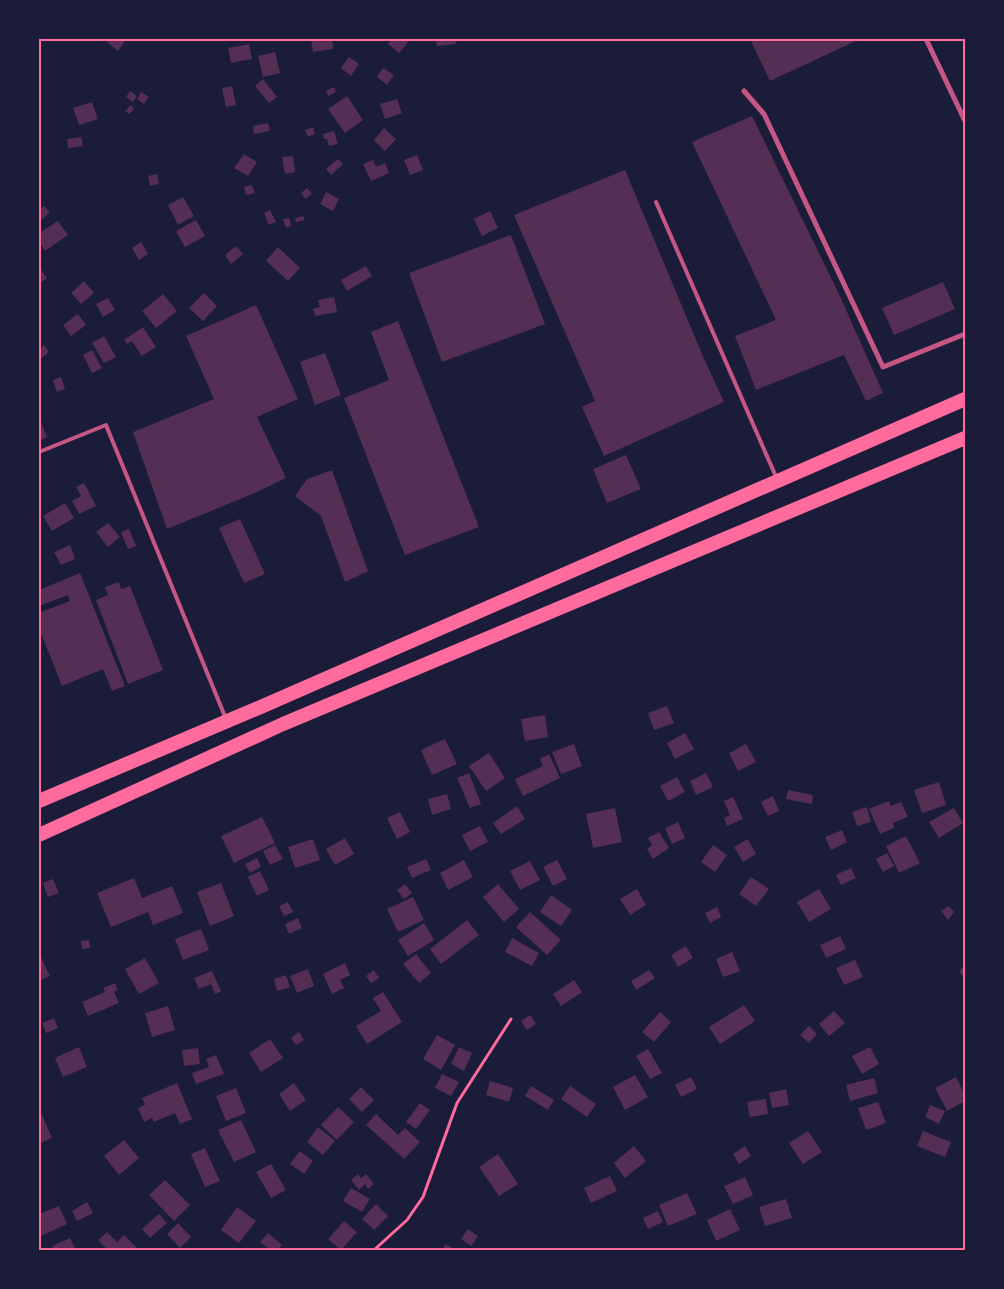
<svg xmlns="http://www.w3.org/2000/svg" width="1004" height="1289" font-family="Lato,sans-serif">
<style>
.building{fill:#542f53}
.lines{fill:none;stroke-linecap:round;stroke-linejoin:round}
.path{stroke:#ff6b9d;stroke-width:3}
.service{stroke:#c65784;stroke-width:4}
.minor{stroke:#c65784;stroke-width:5}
.trunk{stroke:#ff6b9d;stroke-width:14}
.neatline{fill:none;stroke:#ff6b9d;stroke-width:2}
</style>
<rect width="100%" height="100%" fill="#1b1b3a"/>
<path class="building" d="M108,39h16l2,1 -8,11 -12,-10z
M311,39h21l1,10 -20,3z
M392,39h19l-12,14 -11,-9z
M436,39h20v5l-19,2z
M750,39h110l-90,42z
M249,44l3,15 -21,4 -3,-15z
M275,52l5,21 -17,4 -5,-21z
M349,57l10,7 -8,12 -10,-8z
M383,68l11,7 -7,10 -10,-8z
M263,79l14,18 -8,6 -14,-17z
M232,86l4,19 -10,2 -4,-19z
M334,87l2,5 -8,4 -2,-5z
M130,91l7,5 -4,6 -7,-5z
M141,92l8,5 -5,7 -7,-5z
M347,96l16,24 -18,13 -17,-24z
M397,99l5,14 -17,6 -5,-15z
M92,102l6,17 -19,6 -6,-17z
M131,105l3,4 -5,5 -4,-3z
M752,116l87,178 44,99 -17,8 -22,-46 -88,35 -21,-54 41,-16 -84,-178z
M268,123l2,8 -16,3 -1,-8z
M313,127l2,7 -7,3 -3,-7z
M384,128l12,11 -11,12 -11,-11z
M334,131l4,13 -9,2 -2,-7h-3l-1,-5z
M81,137l2,9 -15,2 -1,-9z
M244,154l13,8 -9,14 -14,-8z
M417,155l6,15 -13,5 -6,-15z
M293,156l2,16 -10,2 -3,-17z
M338,159l5,5 -12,11 -5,-6z
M373,160l3,7 9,-4 4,10 -18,8 -8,-17z
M625,170l77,184 22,48 -120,54 -22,-49 13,-6 -81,-186z
M157,174l2,10 -9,2 -2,-10z
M252,185l3,8 -9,2 -2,-8z
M307,188l5,6 -7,5 -4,-6z
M326,192l13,7 -6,12 -13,-7z
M183,197l11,19 -16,9 -10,-20z
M44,206l6,6 -11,10v-12z
M270,210l6,12 -7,3 -5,-12z
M490,211l8,17 -16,8 -8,-17z
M303,216l2,4 -9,2 -1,-4z
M289,218l2,8 -5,2 -3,-9z
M196,220l9,16 -20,11 -9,-16z
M58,221l10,14 -23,16 -6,-10v-8z
M511,235l34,89 -103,38 -33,-89z
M141,242l7,12 -9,6 -7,-12z
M236,246l7,8 -12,10 -6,-9z
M278,247l22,21 -12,13 -22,-20z
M366,266l6,10 -25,15 -6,-11z
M41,270l6,8 -8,6v-13z
M84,281l10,12 -13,11 -10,-11z
M943,282l12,27 -61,26 -12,-27z
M204,293l13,13 -14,15 -14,-13z
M163,294l14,17 -21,17 -14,-17z
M334,297l3,15 -22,4 -2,-7 7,-2 -2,-7z
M108,298l7,12 -12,7 -7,-13z
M256,305l42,94 -41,18 29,61 -29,14 -90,37 -34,-97 81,-33 -28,-63z
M78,314l8,11 -15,11 -8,-11z
M398,321l81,206 -74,28 -61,-157 45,-18 -18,-48z
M143,327l13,20 -14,9 -10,-15 -5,3 -3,-4z
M104,336l12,21 -12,6 -12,-20z
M44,345l5,7 -10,8v-11z
M92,350l10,18 -10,5 -9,-18z
M325,353l16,42 -26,10 -15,-43z
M61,377l4,12 -8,3 -4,-12z
M41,423l6,14 -8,4v-17z
M626,455l15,34 -34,14 -14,-34z
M332,470l36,101 -23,11 -24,-66 -26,-20 12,-17z
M84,483l12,23 -17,8 -7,-13 9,-5 -5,-9z
M65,503l9,15 -22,13 -9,-15z
M240,519l25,55 -21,9 -25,-55z
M108,523l12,14 -12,10 -12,-15z
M129,529l7,17 -8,3 -7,-17z
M70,545l5,14 -14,6 -7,-13z
M80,573l45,113 -13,5 -9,-22 -41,17 -23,-58v-15l31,-12 -2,-6 -29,11v-16z
M119,582l2,7 9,-3 33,84 -35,14 -32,-84 12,-5 -3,-8z
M667,706l7,17 -20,7 -6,-17z
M545,715l3,22 -23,4 -4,-22z
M685,733l9,16 -19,10 -8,-16z
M445,739l12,25 -25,11 -11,-25z
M574,744l8,22 -21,8 -9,-22z
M746,744l10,18 -18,9 -9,-18z
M489,753l16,25 -19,13 -17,-25z
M549,754l11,24 -37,18 -8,-17 28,-13 -3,-7z
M469,773l12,31 -11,4 -13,-30z
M706,773l7,14 -17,8 -6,-14z
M677,777l8,15 -17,9 -8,-15z
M939,782l7,23 -24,8 -8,-23z
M788,790l25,5 -1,9 -26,-5z
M447,794l4,15 -19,6 -4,-16z
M773,796l6,15 -11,5 -7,-14z
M733,797l10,22 -16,7 -3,-8 6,-3 -6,-14z
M889,801l2,5 10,-4 7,15 -15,6 1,5 -14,6 -11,-25z
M517,806l8,13 -24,15 -8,-11z
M867,807l4,15 -14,4 -5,-14z
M615,808l7,34 -29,6 -7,-34z
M954,808l9,15 -24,15 -10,-16z
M400,812l10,20 -13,7 -10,-21z
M262,817l13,26 -41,20 -13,-27z
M678,822l7,16 -13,6 -7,-16z
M480,826l8,16 -18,9 -8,-16z
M842,830l5,12 -16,8 -6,-13z
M659,832l10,16 -16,11 -6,-10 5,-4 -4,-7z
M906,836l14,27 -21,10 -13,-27z
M345,838l9,16 -19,11 -9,-16z
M313,839l7,21 -25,8 -7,-21z
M748,839l8,15 -13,8 -9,-15z
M275,845l8,14 -13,6 -7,-14z
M713,845l14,10 -12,17 -14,-10z
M887,853l7,13 -11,6 -7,-13z
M257,858l4,9 -11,6 -5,-9z
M426,859l5,11 -19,8 -5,-11z
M464,860l9,17 -25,13 -8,-17z
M557,860l10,19 -14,7 -10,-19z
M530,861l10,19 -20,10 -10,-19z
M851,868l5,10 -15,7 -5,-10z
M260,871l9,19 -12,6 -9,-19z
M751,877l18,12 -13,17 -17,-12z
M134,878l8,20 30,-12 11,27 -30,12 -5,-13 -37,15 -14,-34z
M53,879l6,14 -11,4 -5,-14z
M221,883l13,33 -24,10 -13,-34z
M405,884l7,9 -8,6 -7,-9z
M498,884l21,25 -15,13 -21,-25z
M637,889l9,16 -16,10 -10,-16z
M819,889l12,20 -22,13 -12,-20z
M551,895l21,15 -11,16 -21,-14z
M413,897l11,23 -26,12 -11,-23z
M288,902l5,10 -9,4 -5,-10z
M949,906l5,6 -6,8 -7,-9z
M717,907l4,10 -11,6 -5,-10z
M530,912l31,28 -14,15 -31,-28z
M298,918l4,10 -13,6 -4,-10z
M467,920l12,15 -38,29 -11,-15z
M424,923l10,17 -26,16 -10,-16z
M201,929l8,21 -26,10 -8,-21z
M840,936l6,13 -20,9 -6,-13z
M512,938l27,15 -7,13 -27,-14z
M89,940l1,8 -8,1 -1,-8z
M686,946l7,12 -15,9 -7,-12z
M732,952l8,19 -17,6 -7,-18z
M39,953l11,23 -11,5z
M416,954l15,19 -12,10 -16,-19z
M145,958l14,25 -20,11 -14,-25z
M855,960l8,17 -19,8 -8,-17z
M345,963l5,12 -10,5 4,8 -12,6 -9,-20z
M965,965v13l-6,-7z
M308,969l6,17 -17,7 -7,-17z
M374,970l5,8 -8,5 -5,-7z
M649,970l6,8 -19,12 -5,-9z
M212,971l9,20 -6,3 -4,-10 -12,5 -5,-11z
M286,975l4,12 -13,4 -3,-12z
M574,980l8,12 -21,14 -8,-12z
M115,983l3,7 -4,2 5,11 -31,13 -6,-14 23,-10 -2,-4z
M383,992l19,30 -35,22 -11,-18 25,-15 -8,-13z
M744,1005l11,16 -35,23 -11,-17z
M168,1006l7,24 -23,7 -7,-24z
M834,1011l11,12 -16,13 -10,-12z
M660,1012l11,10 -17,20 -12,-10z
M530,1015l6,9 -9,6 -6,-9z
M54,1018l4,10 -12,5 -4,-10z
M809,1026l8,8 -8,9 -9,-8z
M299,1032l5,8 -8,5 -5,-7z
M437,1035l18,10 -14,25 -18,-11z
M270,1039l13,19 -22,14 -12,-19z
M79,1047l8,20 -24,10 -8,-19z
M459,1047l13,6 -8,18 -13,-7z
M870,1047l9,17 -17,10 -10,-18z
M198,1048l2,16 -16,2 -2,-16z
M648,1049l14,24 -12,6 -14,-23z
M216,1055l8,19 -28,10 -4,-11 17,-6 -3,-8z
M442,1074l17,8 -8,14 -16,-8z
M635,1075l13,22 -23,13 -12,-23z
M691,1077l6,12 -16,8 -6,-12z
M956,1077l9,18v6l-18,10 -12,-23z
M874,1078l4,15 -28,8 -4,-16z
M490,1081l23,7 -4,14 -23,-7z
M177,1083l15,36 -12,5 -5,-11 -21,9 -2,-4 -8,4 -6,-14 7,-3 -3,-7z
M294,1083l12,17 -16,11 -11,-17z
M531,1086l23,14 -6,10 -23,-14z
M570,1086l26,18 -9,13 -26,-18z
M361,1087l13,13 -12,12 -13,-13z
M236,1088l10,25 -20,8 -10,-25z
M786,1089l3,16 -17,3 -3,-15z
M766,1099l2,15 -18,3 -3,-15z
M878,1102l8,21 -20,7 -8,-22z
M420,1103l10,7 -14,19 -10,-7z
M930,1105l15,6 -6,13 -14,-7z
M338,1107l16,15 -17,18 -16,-15z
M39,1108l13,30 -13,6z
M376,1114l22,21 7,-7 15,14 -16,17 -38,-34z
M241,1120l15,32 -22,10 -16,-32z
M318,1127l17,14 -12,14 -16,-13z
M808,1131l14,21 -19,12 -14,-21z
M923,1131l28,11 -6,15 -28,-11z
M124,1140l15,18 -20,17 -15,-19z
M634,1146l12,15 -21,17 -11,-15z
M745,1146l6,10 -12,8 -6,-10z
M205,1148l15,33 -15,6 -14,-33z
M300,1151l13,10 -9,13 -14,-10z
M498,1154l20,30 -19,12 -20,-29z
M271,1164l15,26 -15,8 -15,-26z
M358,1174l3,4 5,-4 8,10 -6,5 -3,-5 -6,6 -8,-10z
M610,1176l7,15 -26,12 -7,-15z
M745,1177l8,18 -20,9 -9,-18z
M165,1180l25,25 -16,16 -25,-26z
M351,1188l19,11 -8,13 -19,-11z
M687,1193l10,21 -29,12 -9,-21z
M786,1199l6,19 -27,8 -6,-19z
M87,1202l6,11 -16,8 -5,-10z
M376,1204l12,12 -14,14 -12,-11z
M59,1206l8,18 -26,12 -2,-6v-7l3,-1 -3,-8z
M237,1207l19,14 -17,22 -18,-13z
M730,1209l10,21 -24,11 -9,-21z
M658,1211l5,11 -15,7 -5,-11z
M159,1214l8,9 -17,15 -8,-9z
M344,1221l13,11 -16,18 -13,-11z
M178,1223l13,14 -11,11 -13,-14z
M468,1229l10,7 -7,10 -10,-7z
M107,1232l10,10 7,-7 15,15h-33l1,-1 -9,-9z
M268,1233l14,12 -5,5h-7l-10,-8z
M70,1238l6,12h-22l-2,-4z
M446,1244l9,6h-13z"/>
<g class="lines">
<path class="path" d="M374,1250l33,-30 16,-23 34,-94 54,-84"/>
<path class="service" d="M656,202l121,277
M39,452l67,-27 120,294"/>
<path class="minor" d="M926,39l39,82
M744,91l20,23 119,253 82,-33"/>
<path class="trunk" d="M39,801l224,-95 702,-307
M39,835l244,-111 682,-286"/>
</g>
<rect width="1004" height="1289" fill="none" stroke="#1b1b3a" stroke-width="80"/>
<rect x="40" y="40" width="924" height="1209" class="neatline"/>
</svg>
